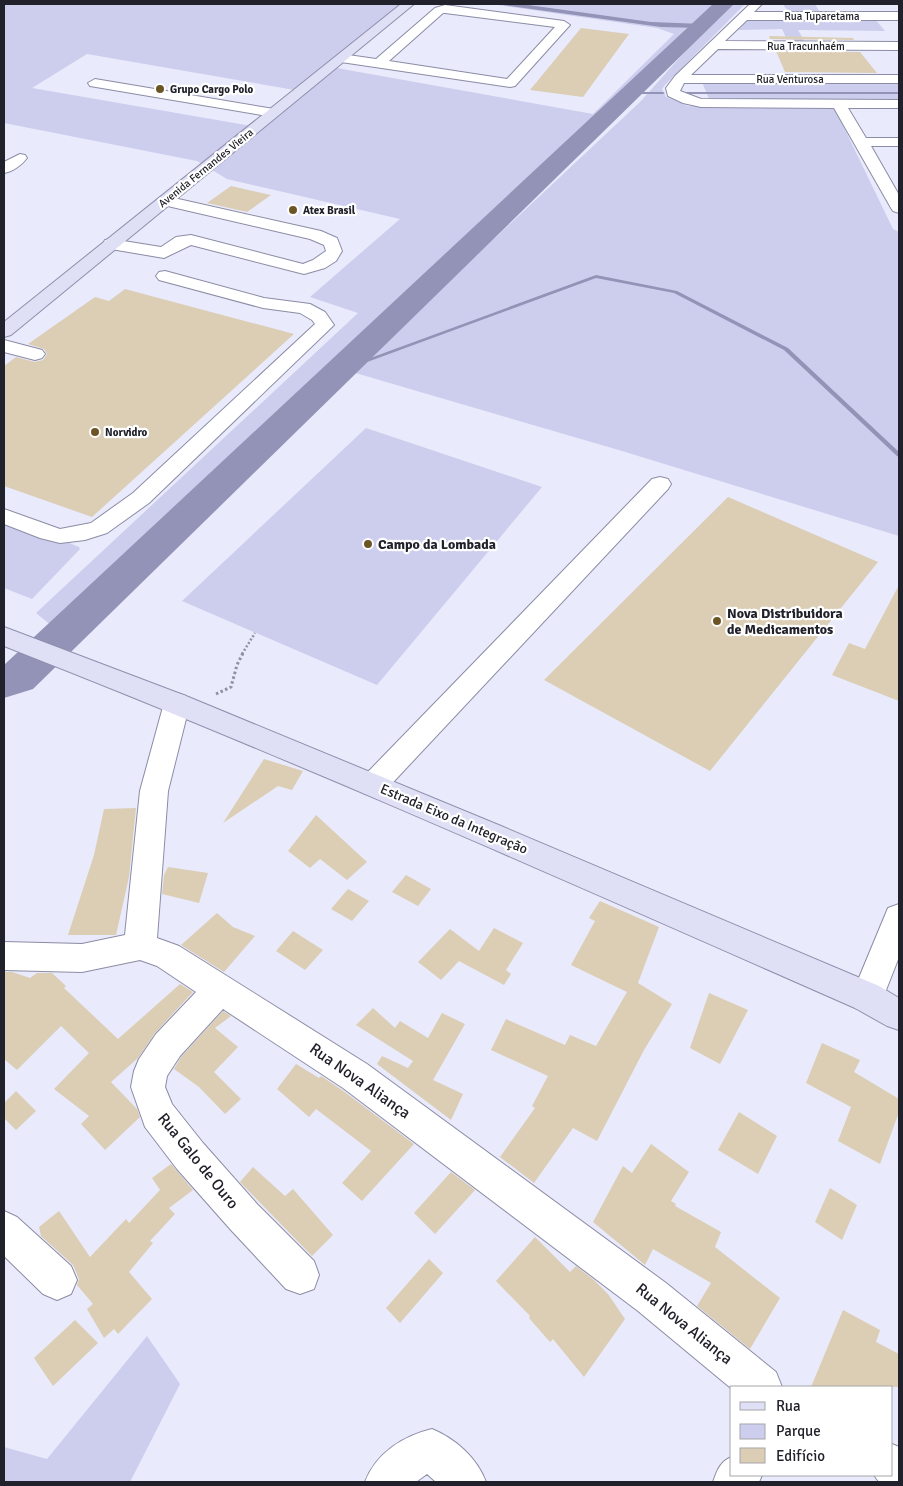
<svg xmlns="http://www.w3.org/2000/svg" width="903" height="1486" font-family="Signika,sans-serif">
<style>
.green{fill:#cdceee;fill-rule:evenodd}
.water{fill:#9293b7}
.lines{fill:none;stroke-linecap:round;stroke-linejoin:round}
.stream{fill:#9293b7;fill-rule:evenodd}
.river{fill:#9293b7;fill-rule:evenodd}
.building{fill:#dbceb5}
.minor-casing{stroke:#8b8ca5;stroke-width:2}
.major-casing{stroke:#8e8fab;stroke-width:2}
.path-far1{stroke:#90909e;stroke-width:2.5;stroke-dasharray:2 2;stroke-linecap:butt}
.path{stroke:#90909e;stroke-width:3;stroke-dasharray:2.5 2.5;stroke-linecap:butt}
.minor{fill:#fff;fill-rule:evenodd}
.major{fill:#dfdff6;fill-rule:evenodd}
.poi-dot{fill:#6b5524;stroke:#fff;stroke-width:2}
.labels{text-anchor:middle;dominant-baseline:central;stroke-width:4.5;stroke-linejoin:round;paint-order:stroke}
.far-street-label{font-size:11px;fill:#21212b;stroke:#fff}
.far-poi-label{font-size:11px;font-weight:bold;fill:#21212b;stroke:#fff;text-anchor:start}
.poi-label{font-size:14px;font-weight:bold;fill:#21212b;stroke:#fff;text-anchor:start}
.street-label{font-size:14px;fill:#21212b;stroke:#fff}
.near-street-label{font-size:16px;fill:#21212b;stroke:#fff}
</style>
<rect width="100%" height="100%" fill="#e9eafb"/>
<path class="green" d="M4,4h404l-77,63 262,47 81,-80 -17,-6 -167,-24h234l-661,631 -27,-22 322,-300 -48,-16 90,-78 -173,-40 -30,-18 -193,-38zM87,54l213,37 -43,36 -225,-39z
M731,4h14l-80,81 -3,4 4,8 22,9 147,3 58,120 6,3v304l-277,-85 -270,-79 288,-270 68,-76z
M783,4h32l6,10c-14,0 -31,5 -38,-10z
M750,18l125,1 10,12 -87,-1 7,12h-17l-6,-13 -44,1z
M702,82l197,1v17l-190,-1z
M366,428l176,59 -165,198 -195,-84z
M4,516l75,31 1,2 -48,50 -28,-11z
M147,1336l33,48 -50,98h-126v-35l43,12z"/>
<path class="water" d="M496,4h25l130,18 52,2 -4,4 -38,-1z"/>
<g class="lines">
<path class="stream" d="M631,92h32l2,1 -2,1h-33z
M680,92h219v2h-220z
M596,275l81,16 111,57 111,104v5l-2,-1 -113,-106 -110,-57 -78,-15 -256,94 -5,-1z"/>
<path class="river" d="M713,4h21l-701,685 -29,9v-33z"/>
</g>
<path class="building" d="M581,28l48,6 -46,63 -53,-7z
M769,36l84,2 1,2 -84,-1z
M776,51l84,1 17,21 -92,-1z
M231,186l40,9 -24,17 -40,-9z
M125,289l169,45 -202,183 -88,-31v-120l12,-9 19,5 8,-2 4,-6 -3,-5 -16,-5 67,-47 14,4z
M728,497l150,65 -168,209 -166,-91z
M899,585v116l-67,-26 17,-32 16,6z
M264,759l39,12 -11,19 -14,-4 -55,37z
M136,808l-7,69 -13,58h-48l26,-80 10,-46z
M316,815l51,47 -20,18 -27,-21 -10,9 -22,-17z
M168,867l40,6 -9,30 -37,-9 2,-19z
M406,875l25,14 -13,17 -26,-14z
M348,889l21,12 -17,20 -21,-12z
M600,901l59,26 -21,56 34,21 -28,46 -47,91 -24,-13 -39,55 -34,-26 35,-49 -3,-2 16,-30 -57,-26 15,-31 59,26 5,-10 26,11 31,-54 -56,-27 24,-44 -6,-3z
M217,913l16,14 22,9 -31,36 -43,-27z
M494,928l29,15 -17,27 5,4 -7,11 -45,-24 -18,19 -23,-18 32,-33 29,22z
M293,931l30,19 -18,20 -29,-19z
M4,972h8l18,6 7,-5h15l14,13 -2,2 54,51 62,-55 13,8 -38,41 -17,25 -27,24 26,27 3,8 -35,33 -24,-26 8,-8 -35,-27 35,-36 -28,-27 -44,44 -13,-11z
M709,993l39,17 -28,54 -30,-16z
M373,1008l22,20 5,-7 28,17 14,-25 23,11 -32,56 30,14 -12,26 -74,-56 5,-8 26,12 5,-7 -57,-36z
M223,1011l8,5 -16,12 23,19 -24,25 27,27 -16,15 -26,-27 -25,-18 7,-12z
M822,1043l38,17 -6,12 45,27v13l-19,52 -42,-23 13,-34 -45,-24z
M296,1064l23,14 2,-2 21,14 72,54 -52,57 -20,-18 29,-32 -55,-42 -7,8 -32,-28z
M16,1091l20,20 -20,19 -12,-12v-15z
M739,1112l38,24 -19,38 -40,-24z
M651,1144l38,28 -18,29 5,3 -1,2 46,26 -6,15 65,51 -30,51 -53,-43 14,-23 -58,-34 -8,16 -52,-43 30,-56 9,7z
M171,1164l22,26 -24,18 6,6 -25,27 3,2 -24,29 23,27 -34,35 -4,-5 -10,9 -17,-29 6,-5 -16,-19 2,-6 -6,-14 -32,-29 -2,-9 20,-16 31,46 36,-38 3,4 31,-33 -8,-12z
M253,1167l32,29 8,-7 40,46 -21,21 -72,-74z
M451,1172l24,18 -40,44 -21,-21z
M830,1188l27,17 -15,35 -27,-18z
M535,1237l35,35 6,-6 18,14 14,14 17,25 -41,58 -31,-38 -3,3 -21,-24 1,-2 -34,-35z
M429,1259l14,14 -43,50 -14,-15z
M843,1310l37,20 -4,12 23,12v33h-88z
M75,1320l23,23 -45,43 -19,-28z"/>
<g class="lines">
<g class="minor-casing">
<path id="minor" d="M750,4h12l-8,8h145v8h-152l-22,21 174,1v8l-181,-1 -27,26h208v8h-215l-4,8 21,8 198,1v8h-51l18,30h33v8h-28l28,49v18l-6,-2 -2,-3 -57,-100 -133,-1 -18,-4 -15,-7 -2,-8 9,-12z
M445,5l119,16 6,4 -55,61 -5,1 -169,-25 -6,-4 6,-4 35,5 59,-51zM443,13h2l110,14 -48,52 -118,-18z
M95,79l179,30 7,4 -7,4 -184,-31 -2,-3z
M20,154l5,1 2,3c-5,7 -15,14 -23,15v-11z
M165,196l156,35 16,7 5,13 -6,10 -11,7 -21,6 -113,-29 -27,13 -59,-10 -2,-4 2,-4 6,-1 50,8 15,-10 15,-2 112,29 10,-4 13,-9 -2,-6 -14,-6 -151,-35 -2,-3 2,-3z
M165,271l99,27 46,6 15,8 9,13 -185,178 -42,30 -22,7 -25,3 -20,-5 -36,-14v-15l56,20 31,-6 42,-30 182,-169 -3,-4 -12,-7 -37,-5 -104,-28 -3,-4 3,-4z
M4,340l38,10 3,4 -3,4 -7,2 -31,-8z
M660,477l8,2 3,5 -3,5 -285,304 -10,3 -10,-3 -4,-8 4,-8 289,-298z
M177,693l9,3 4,7 -22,88 -11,147 22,8 188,118 299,219 110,89 6,15h-50v2l-94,-78 -295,-223 -120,-79 -43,47 -13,20 -2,11 7,17 31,39 54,61 57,57 5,14 -5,14 -14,5 -14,-5 -55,-59 -54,-61 -32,-42 -14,-40 3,-16 5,-12 17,-25 40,-42 -39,-26 -17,-6 -58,12 -78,-2v-28l78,2 43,-9 15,-144 24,-88 4,-7z
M899,904v53l-20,51 -12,4 -12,-4 -4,-11 37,-89z
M4,1211l13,6 54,49 6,14 -6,14 -14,6 -14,-6 -39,-38z
M432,1429c24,10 45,29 54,53h-50l-9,-8 -11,8h-51c11,-29 38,-46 67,-53z
M892,1444l7,3v35h-20l-5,-7h18z
M732,1457v18h30l-3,7h-46c4,-11 7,-21 19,-25z"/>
</g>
<g class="major-casing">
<path id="major" d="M401,4h13l-403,331 -7,2v-15z
M4,627l182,69 315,130 378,160 20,12v32l-12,-4 -32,-18c-282,-124 -564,-250 -851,-362z"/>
</g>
<path class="path-far1" d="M242,654l13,-21"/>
<path class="path" d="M216,694l15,-7 6,-22 6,-12"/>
<use href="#minor" class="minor"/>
<use href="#major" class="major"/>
</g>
<g class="poi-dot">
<circle cx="160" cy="89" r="5"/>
<circle cx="293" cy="210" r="5"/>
<circle cx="95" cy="432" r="5"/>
<circle cx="368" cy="544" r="5"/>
<circle cx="717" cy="621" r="5"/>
</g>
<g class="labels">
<g class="far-street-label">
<text x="822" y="16">Rua Tuparetama</text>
<text x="806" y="46">Rua Tracunhaém</text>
<text x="790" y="79">Rua Venturosa</text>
<text transform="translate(206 168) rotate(-39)">Avenida Fernandes Vieira</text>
</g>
<g class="far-poi-label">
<text x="170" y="89">Grupo Cargo Polo</text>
<text x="303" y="210">Atex Brasil</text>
<text x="105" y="432">Norvidro</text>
</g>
<g class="poi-label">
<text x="378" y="544">Campo da Lombada</text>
<text x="727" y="613">Nova Distribuidora<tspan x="727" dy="16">de Medicamentos</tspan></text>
</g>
<g class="street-label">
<text transform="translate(454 819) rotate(23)">Estrada Eixo da Integração</text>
</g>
<g class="near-street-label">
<text transform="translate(360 1081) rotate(35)">Rua Nova Aliança</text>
<text transform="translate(198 1161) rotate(51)">Rua Galo de Ouro</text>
<text transform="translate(684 1324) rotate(39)">Rua Nova Aliança</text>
</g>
</g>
<rect width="903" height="1486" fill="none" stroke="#21212b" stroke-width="10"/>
<rect x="730" y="1386" width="162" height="90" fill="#ffffff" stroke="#a6a6aa"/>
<rect x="740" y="1402" width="25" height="8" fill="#dfdff6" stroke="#a6a6aa"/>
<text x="776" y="1411" font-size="15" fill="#21212b">Rua</text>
<rect x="740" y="1424" width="25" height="15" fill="#cdceee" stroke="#a6a6aa"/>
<text x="776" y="1436" font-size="15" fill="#21212b">Parque</text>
<rect x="740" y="1448" width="25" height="15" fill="#dbceb5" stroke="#a6a6aa"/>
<text x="776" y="1461" font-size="15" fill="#21212b">Edifício</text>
</svg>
